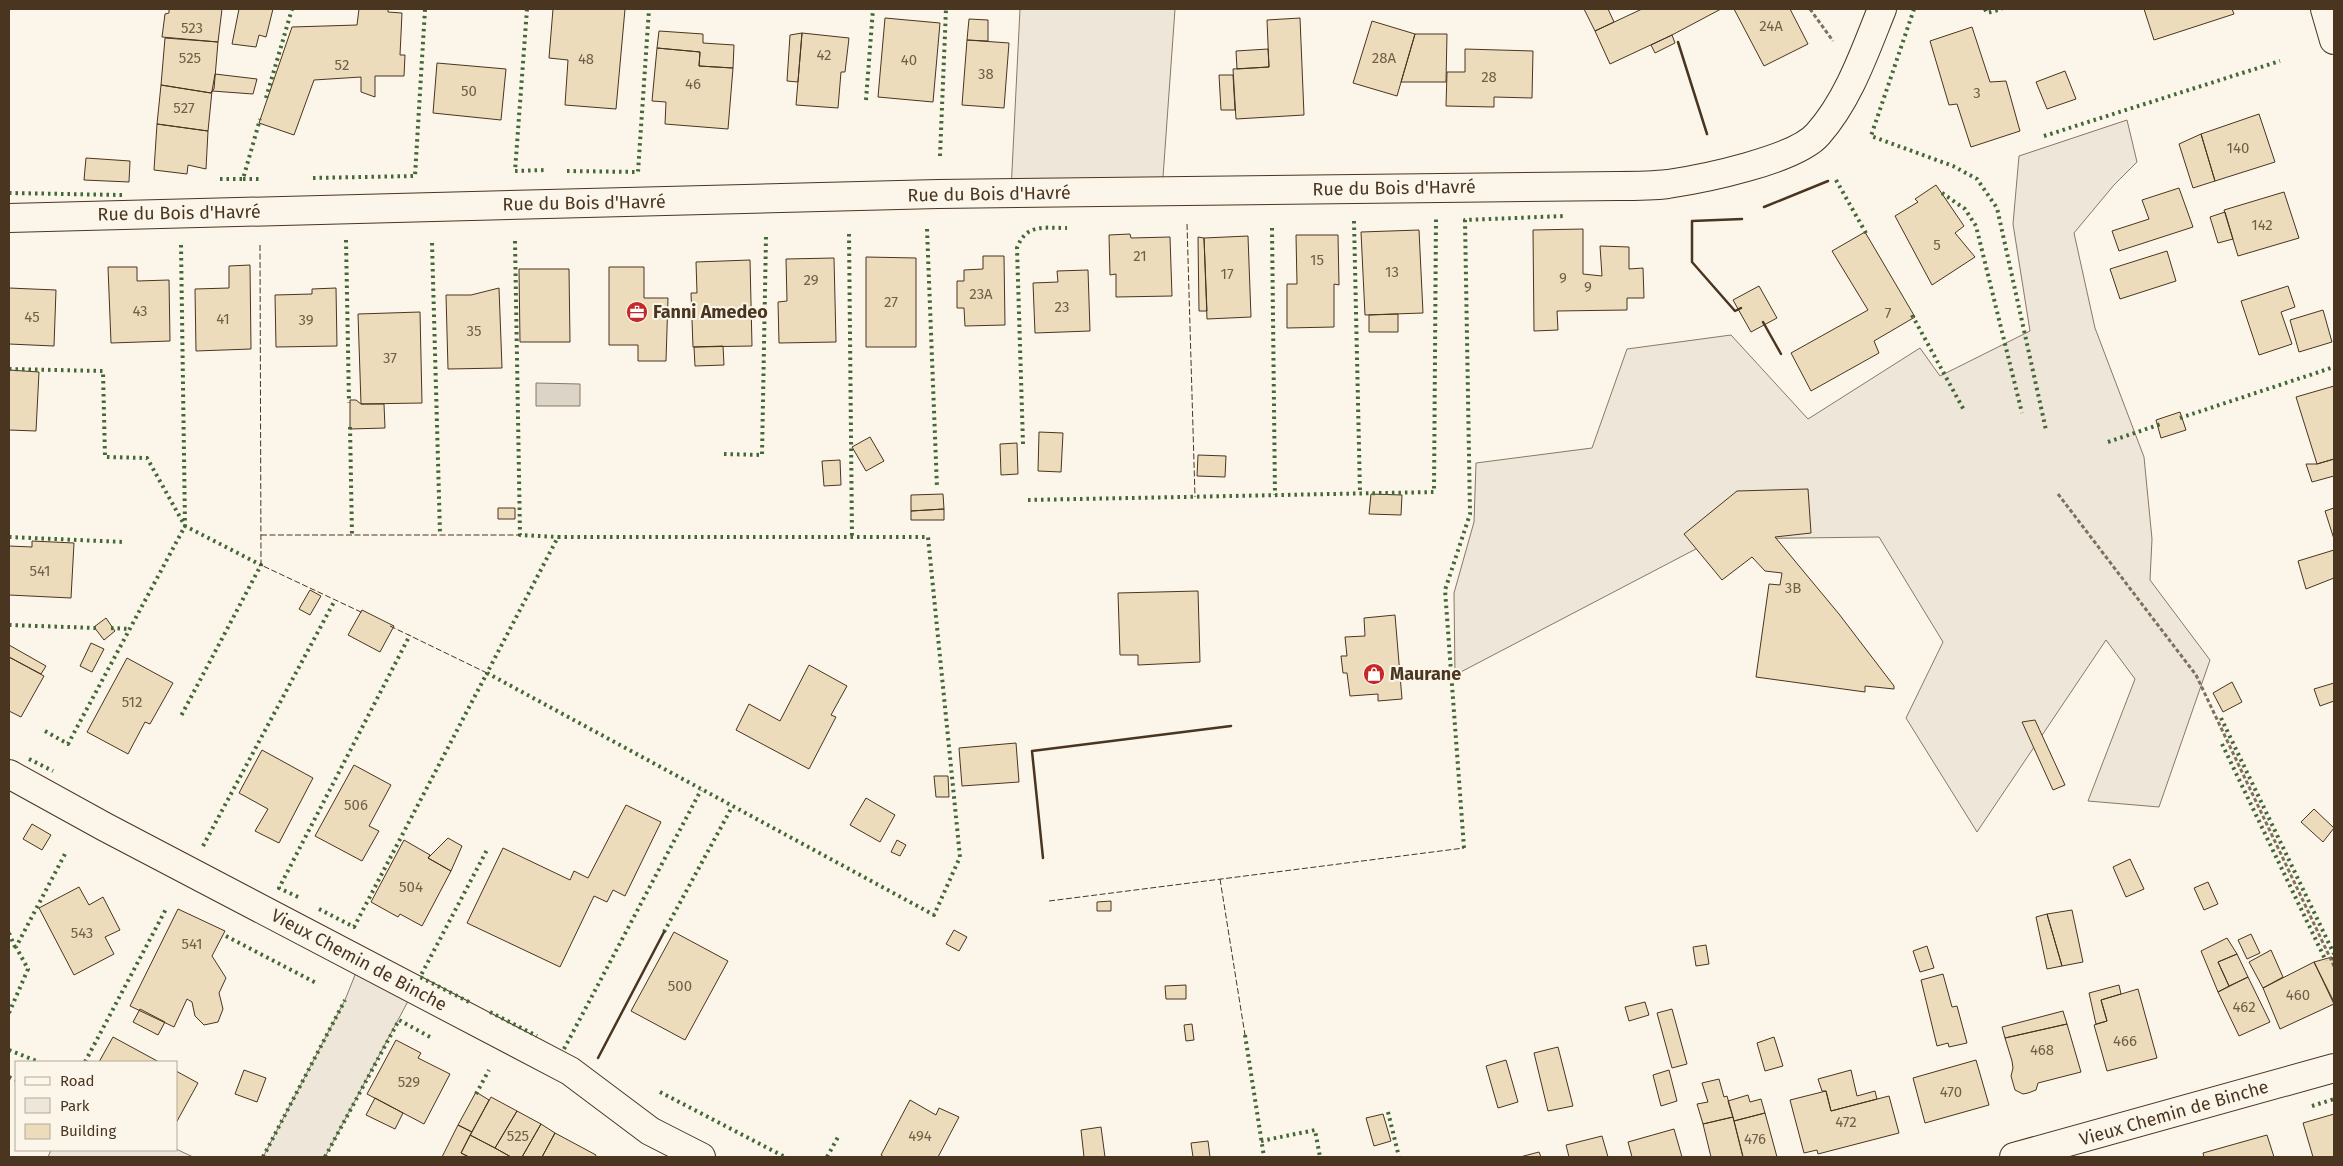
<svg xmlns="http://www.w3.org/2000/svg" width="2343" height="1166" font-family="'Fira Sans',sans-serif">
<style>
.green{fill:#ede6d9;stroke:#887966}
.water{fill:#dcd4c6;stroke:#887966}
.building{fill:#ecdcbc;stroke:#4a3520}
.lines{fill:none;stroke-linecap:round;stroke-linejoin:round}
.street-casing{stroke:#4a3520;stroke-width:30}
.secondary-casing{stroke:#4a3520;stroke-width:30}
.path{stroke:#7f6f5c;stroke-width:3;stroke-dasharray:4 2.5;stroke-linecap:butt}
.street{stroke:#fbf6e9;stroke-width:28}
.secondary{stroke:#fbf6e9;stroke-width:28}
.hedge{stroke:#436837;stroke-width:4;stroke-dasharray:2.5 4;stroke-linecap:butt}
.fence{stroke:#4a3520;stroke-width:1;stroke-dasharray:6 2.5;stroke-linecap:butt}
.wall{stroke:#4a3520;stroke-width:2.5}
.labels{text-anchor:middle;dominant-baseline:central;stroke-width:4;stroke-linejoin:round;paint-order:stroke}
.number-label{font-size:15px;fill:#725f47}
.street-label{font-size:18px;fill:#4a3520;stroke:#fbf6e9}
.poi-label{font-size:18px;font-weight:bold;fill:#4a3520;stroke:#fbf6e9;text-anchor:start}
</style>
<rect width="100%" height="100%" fill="#fbf6e9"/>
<path class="green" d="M1020,9h155l-13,182h-151z
M2127,120l10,42 -23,23 -40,48 21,95 49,129 8,82 -2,41 60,80 -51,147 -71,-6 47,-122 -29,-39 -129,192 -71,-114 37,-76 -64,-105 -164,2 -260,136 -1,-82 20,-71 2,-59 116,-15 35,-99 104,-14 77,84 112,-71 20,28 90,-45 -17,-107 6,-68z
M361,960l53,30 -89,167h-62l82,-157z
M176,1149l17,8h-145l3,-7z"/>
<path class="water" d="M536,383l44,1v22h-44z"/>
<path class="building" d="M169,9h53l-4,33 -56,-5 3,-23 4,-1z
M239,9h34l-7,28 -7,-2 -3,12 -24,-3z
M359,9h29v3l14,1 -2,42h5l-1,21h-29v21l-14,-5v-15l-47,3 -20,55 -35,-12 33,-96 65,-2z
M553,9h72l-9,100 -51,-4 3,-45 -19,-2z
M1584,9h24l6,13 -19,9z
M1642,9h79l-49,26 -62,29 -15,-33z
M1734,9h56l18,35 -44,22z
M2144,9h88l2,5 -80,26z
M885,18l55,5 -7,79 -55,-5z
M1300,18l4,97 -68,4 -3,-50 36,-2 -2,-47z
M969,19l19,1v21l-21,-1z
M1372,21l43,13 -18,62 -44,-13z
M1972,27l18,55 16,-1 14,50 -49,16 -14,-43 -8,1 -19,-64z
M659,31l44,3v9l31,2 -1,23 -34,-2 1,-14 -43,-4z
M802,33l-4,49 -11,-1 3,-46z
M802,33l47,5 -4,34h-4l-3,36 -42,-3z
M1415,34h32l-1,48h-45z
M1672,35l3,8 -20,10 -4,-8z
M165,38l53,4 -4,47 -3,4 -50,-8z
M967,40l42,3 -5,65 -42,-3z
M657,48l43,4 -1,14 34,2 -5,61 -63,-5 1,-22 -14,-1z
M1268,49l1,18 -32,2 -1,-18z
M1465,49l68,2 -1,47 -38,-1v10l-48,-1 1,-34h18z
M437,63l69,6 -5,51 -68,-7z
M2065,71l11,28 -29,10 -11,-27z
M215,74l42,5 -4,15 -41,-3z
M1219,75h14l2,35h-14z
M161,85l50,8 1,-2 -4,40 -51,-7z
M2259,114l16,48 -60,19 -14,-47z
M157,124l51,7 -2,38 -18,-4 -1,9 -33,-4z
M2201,134l14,47 -22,7 -14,-44z
M86,158l44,3 -1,21 -45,-2z
M1936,185l28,41 -9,7 20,24 -43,28 -37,-69 23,-14 -3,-3z
M2179,188l14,39 -74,24 -7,-20 37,-12 -7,-19z
M2284,192l15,46 -61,18 -14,-46z
M2225,212l8,27 -15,4 -8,-26z
M1583,229v45l19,2 -2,-30 29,1v22l14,-1 1,30h-17v12l-70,1 1,19 -24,1 -1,-101z
M1419,230l4,83 -58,2 -4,-83z
M1865,232l50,85 -41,24 5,12 -68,38 -20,-38 77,-43 -36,-59z
M1130,234l1,4 39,-1 2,59 -56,1v-23l-6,1 -1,-40z
M1296,235h42l1,50 -5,-1v43l-47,1v-44h10z
M1248,236l3,81 -44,2 -3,-81z
M1198,237l6,1 3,73h-8z
M2167,251l9,30 -56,18 -10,-30z
M983,256h21l1,69 -40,1 -1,-18h-7v-27h7v-11l19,-1z
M866,257l50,1v89h-50z
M834,258l2,84 -57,1 -1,-41 9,-1 -1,-42z
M750,260l2,86 -59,1 -2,-54h6l-1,-31z
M250,265l1,84 -55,2 -1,-62 34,-1v-22z
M108,267h29v14l32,-1 1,61 -59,2z
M609,267h35v31h24l-2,63h-28v-16h-29z
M519,269h50l1,73h-50z
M1088,270l2,61 -55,2 -2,-50 25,-1 -1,-11z
M1759,286l18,32 -26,14 -18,-32z
M2288,286l7,21 -14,5 11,32 -33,11 -18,-54z
M9,288l47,2 -2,56 -45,-2z
M336,288l1,58 -61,1 -1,-52 37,-1v-5z
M499,288l3,80 -54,1 -2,-74h25z
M2323,310l9,32 -33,10 -9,-32z
M420,312l2,91 -61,1 -3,-90z
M1398,314v18h-29v-17z
M723,346l1,19 -29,1 -1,-19z
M9,370l30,2 -3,59 -27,-1z
M2334,386v73l-17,5 -21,-67z
M350,400h6l5,4h23l1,24 -35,1z
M2180,412l6,18 -25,8 -5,-18z
M1039,432l24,1 -2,39 -23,-1z
M870,437l14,24 -18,10 -14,-24z
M1017,443l1,31 -17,1 -1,-31z
M1198,455l28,1 -1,21 -28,-1z
M2334,459v17l-22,6 -6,-18h11z
M840,460l1,25 -17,1 -2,-25z
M1808,489l3,44 -36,4 64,77 55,72v3l-29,-3v6l-109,-15 13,-93 11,1 2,-12 -17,-2 -13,-14 -30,23 -38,-46 53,-43z
M943,494l1,15 -33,2v-16z
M1371,494l31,1 -1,20 -32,-1z
M498,508h17v11h-17z
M2334,508v31l-9,-28z
M944,509v11h-33v-9z
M32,541l42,2 -3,55 -62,-3v-49l23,1z
M2334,550v28l-28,11 -8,-28z
M310,590l11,6 -11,19 -11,-6z
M1198,591l2,71 -62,3v-10h-18l-2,-62z
M362,610l32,16 -14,26 -32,-17z
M1395,615l7,84 -24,2v-7l-28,2 -3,-23h-4l-2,-17h6l-2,-19 20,-1 -1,-18z
M106,618l9,13 -11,9 -10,-13z
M91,643l13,6 -12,23 -12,-6z
M9,645l37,21 -5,8 -32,-17z
M9,657l35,19 -23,41 -12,-6z
M127,658l46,25 -23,41 -5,-2 -17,32 -41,-22z
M809,665l38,21 -16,29 5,2 -27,52 -73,-39 13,-26 31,17z
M2232,682l10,20 -19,10 -10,-19z
M2334,683v18l-14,5 -6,-17z
M2035,720l30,65 -12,5 -31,-68z
M1016,743l3,39 -57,4 -3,-38z
M262,750l51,28 -34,65 -24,-12 13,-22 -29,-16z
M354,765l37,20 -22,41 10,5 -17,30 -47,-25z
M934,776h14l1,21h-13z
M866,798l29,17 -15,27 -30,-17z
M626,805l35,17 -36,74 -12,-6 -6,12 -13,-6 -34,71 -93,-44 36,-75 67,32 4,-9 14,7z
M2314,809l20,19 -11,14 -22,-20z
M32,824l19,11 -9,15 -19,-11z
M448,838l14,8 -11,25 -23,-13z
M404,840l26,15 -2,3 23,13 -29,55 -22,-12 -2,3 -27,-15z
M897,840l9,5 -6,11 -9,-4z
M2130,859l14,30 -18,8 -13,-30z
M2208,882l10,22 -14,6 -10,-22z
M79,887l10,18 14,-8 17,33 -15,7 9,17 -40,21 -35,-67z
M1111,901v10h-14v-9z
M178,909l47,22 -13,25 14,22 -7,15 4,16 -5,13 -14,3 -9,-9 -3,-14 -5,-3 -13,28 -44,-21z
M2072,910l11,52 -21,4 -15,-52z
M2047,914l15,52 -15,3 -11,-52z
M954,930l13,7 -8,14 -13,-7z
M674,932l54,29 -43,79 -54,-29z
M2251,934l9,19 -13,6 -9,-19z
M2227,938l10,16 -19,8 11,24 -11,6 -17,-41z
M1706,945l3,19 -13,2 -3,-19z
M1927,946l7,22 -14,4 -7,-21z
M2271,950l12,27 -20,11 -14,-26z
M2237,954l11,23 -19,9 -11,-24z
M2332,957l2,6v39l-20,-40z
M2314,962l20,42 -54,25 -17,-41z
M1943,974l9,33 5,-1 10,37 -18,4 -1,-4 -11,3 -16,-66z
M2248,977l22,45 -31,14 -21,-44z
M1186,985v14h-20l-1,-13z
M2119,985l2,9 -20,6 6,21 -11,3 -7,-31z
M2138,989l19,69 -50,13 -13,-46 13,-4 -6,-21z
M1645,1002l4,13 -20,6 -4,-14z
M140,1009l25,13 -7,13 -25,-13z
M1672,1009l15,55 -15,4 -15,-55z
M2063,1011l4,13 -62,14 -3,-11z
M1192,1024l2,16 -8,1 -2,-16z
M2067,1024l14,48 -43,11 -2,7 -8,3 -5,1 -8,-4 -4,-14 2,-8 -1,-7 -7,-23z
M113,1037l46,25h-60z
M1774,1037l9,29 -18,5 -8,-28z
M396,1040l25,13 -3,5 32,16 -26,50 -57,-30z
M1558,1047l15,59 -25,5 -14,-58z
M1506,1060l12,42 -20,6 -12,-42z
M1976,1060l13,45 -64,18 -12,-45z
M244,1070l22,8 -9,24 -22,-8z
M1669,1070l8,31 -16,5 -8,-31z
M1851,1070l6,26 18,-5 2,8 -46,12 -5,-20h-4l-4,-12z
M176,1071l22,12 -22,40z
M1719,1079l5,18 3,-1 6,21 -30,7 -6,-20 11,-2 -6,-19z
M1826,1091l5,20 58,-15 10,37 -81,21 -1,-4 -13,3 -14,-53z
M476,1092l13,8 -17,32 -14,-7z
M1748,1095l2,7 11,-3 4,14 -31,8 -6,-20z
M491,1097l26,14 -22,37 -25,-13z
M375,1098l28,15 -8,16 -29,-14z
M910,1100l26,15 3,-7 20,9 -21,40h-54l-3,-2z
M517,1111l24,13 -19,33h-11l-16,-9z
M1765,1113l12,44h-34l-9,-36z
M1383,1114l8,27 -17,5 -8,-28z
M2334,1114v43h-21l-10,-34z
M1733,1117l10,40h-32l-8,-33z
M541,1124l14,9 -13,24h-20z
M458,1125l14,7 -11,21 8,4h-27z
M1101,1127l4,30h-21l-3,-27z
M1674,1129l8,28h-50l-4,-15z
M555,1133l41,22 -1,2h-53z
M470,1135l25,13 16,9h-42l-8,-4z
M2267,1135l7,22h-70l-1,-4z
M1602,1136l6,21h-39l-3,-12z
M1208,1141l2,16h-17l-2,-14z
M1539,1152l2,5h-21z"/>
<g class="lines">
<g class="street-casing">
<path id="street" d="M9,218l929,-24 680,-8c16,0 33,0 50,-2 34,-5 128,-24 150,-50 31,-35 47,-83 64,-125
M9,774l96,53 465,244 80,60 51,26
M2014,1157l320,-89"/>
</g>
<g class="secondary-casing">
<path id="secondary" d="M2325,9l9,31"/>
</g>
<path class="path" d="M1810,9l23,32
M2058,494l138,181 138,291"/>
<use href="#street" class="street"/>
<use href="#secondary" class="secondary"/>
<path class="hedge" d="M527,9l-12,162 30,-1
M1914,9l-43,127 82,30 24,13 20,29 49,222
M1985,9l2,4 15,-4
M266,98l26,-89
M866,100l7,-91
M2044,136l236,-75
M940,156l6,-147
M567,171l71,1 11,-163
M313,178l102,-2 10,-167
M220,179h23l17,-60
M243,179h16
M1836,180l31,55
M9,193l113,2
M1942,193l23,16 11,17 46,187
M1354,221l6,272
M1272,228l3,267
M927,229l10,259
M849,234l3,303
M346,240l3,163
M515,241l5,294 38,2
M432,243l8,291
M1912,315l53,97
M9,369l94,2 2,86 42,1 38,68 -4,-282
M2180,418l154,-51
M350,427l2,108
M2108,442l53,-18
M1023,444l-6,-196c9,-25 28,-20 50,-20
M724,454l38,1 4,-219
M1028,500l406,-8 2,-273
M9,537l115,5
M558,537h370l32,320 -26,58 -447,-242z
M9,625l87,3
M111,628l19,1
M2221,718l113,236
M45,731l23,13 117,-218 76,39 -80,151
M2222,744l104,217
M29,759l24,12
M203,846l132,-246
M1464,848l-19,-258 25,-76 -5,-294 99,-4
M298,897l-19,-9 131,-253
M319,909l35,18 133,-254
M664,932l68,-125
M9,933l6,14
M226,936l92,48
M469,1002l-49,-25 68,-129
M490,1012l47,24
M9,1013l19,-44 -12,-22 50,-95
M1245,1035l19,122
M564,1049l137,-259
M9,1050l30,12
M85,1062l81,-153
M9,1077l7,3
M660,1092l125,65
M476,1094l13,-24
M2312,1106l22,-7
M1388,1112l11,45
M1261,1141l54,-11 5,27
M263,1157l82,-157
M325,1157l74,-137 31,17
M827,1157l11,-20"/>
<path class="fence" d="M1187,224l8,273
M260,245l1,320 102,48
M261,535h259
M390,626l97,47
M1220,879l25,156
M1049,901l415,-53"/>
<path class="wall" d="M1678,42l29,92
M1764,207l64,-26
M1741,308l-6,3 -43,-49v-41l50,-2
M1763,322l18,32
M1043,858l-11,-107 199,-25
M598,1058l66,-126"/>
</g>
<defs>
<g id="office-disc" transform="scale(1.125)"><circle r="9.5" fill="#c62828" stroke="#fbf6e9"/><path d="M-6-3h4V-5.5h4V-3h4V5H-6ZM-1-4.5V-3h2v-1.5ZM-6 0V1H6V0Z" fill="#fff"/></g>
<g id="shop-disc" transform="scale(1.125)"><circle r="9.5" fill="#c62828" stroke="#fbf6e9"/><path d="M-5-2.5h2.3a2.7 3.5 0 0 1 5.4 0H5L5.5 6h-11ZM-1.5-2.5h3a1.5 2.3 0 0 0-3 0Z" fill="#fff"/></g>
</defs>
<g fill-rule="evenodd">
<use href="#office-disc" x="637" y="312"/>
<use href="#shop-disc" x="1374" y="674"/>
</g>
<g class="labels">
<g class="number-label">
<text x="1771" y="26">24A</text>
<text x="192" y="28">523</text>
<text x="824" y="55">42</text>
<text x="190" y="58">525</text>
<text x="1384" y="58">28A</text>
<text x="586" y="59">48</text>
<text x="909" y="60">40</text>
<text x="342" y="65">52</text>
<text x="986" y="74">38</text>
<text x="1489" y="77">28</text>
<text x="693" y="84">46</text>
<text x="469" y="91">50</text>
<text x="1977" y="93">3</text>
<text x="184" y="108">527</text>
<text x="2238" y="148">140</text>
<text x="2262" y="225">142</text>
<text x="1937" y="245">5</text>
<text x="1140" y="256">21</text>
<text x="1317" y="260">15</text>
<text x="1392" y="272">13</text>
<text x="1227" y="274">17</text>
<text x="1563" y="278">9</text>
<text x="811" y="280">29</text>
<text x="1588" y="287">9</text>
<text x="981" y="294">23A</text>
<text x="891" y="302">27</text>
<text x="1062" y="307">23</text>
<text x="140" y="311">43</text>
<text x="1888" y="313">7</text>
<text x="32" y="317">45</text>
<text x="223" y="319">41</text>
<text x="306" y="320">39</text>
<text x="474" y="331">35</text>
<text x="390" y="358">37</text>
<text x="40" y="571">541</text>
<text x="1793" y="588">3B</text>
<text x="132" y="702">512</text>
<text x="356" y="805">506</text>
<text x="411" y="887">504</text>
<text x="82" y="933">543</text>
<text x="192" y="944">541</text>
<text x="680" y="986">500</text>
<text x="2298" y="995">460</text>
<text x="2244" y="1007">462</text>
<text x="2125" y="1041">466</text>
<text x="2042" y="1050">468</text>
<text x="409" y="1082">529</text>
<text x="1951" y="1092">470</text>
<text x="1846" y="1122">472</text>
<text x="518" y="1136">525</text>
<text x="920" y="1136">494</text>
<text x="1755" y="1139">476</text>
</g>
<g class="street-label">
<text transform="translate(1394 188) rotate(-1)">Rue du Bois d'Havré</text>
<text transform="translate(989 194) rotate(-1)">Rue du Bois d'Havré</text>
<text transform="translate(584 203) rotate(-1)">Rue du Bois d'Havré</text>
<text transform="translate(179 213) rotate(-1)">Rue du Bois d'Havré</text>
<text transform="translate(359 960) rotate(28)">Vieux Chemin de Binche</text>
<text transform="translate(2174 1113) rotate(-16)">Vieux Chemin de Binche</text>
</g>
<g class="poi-label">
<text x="653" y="312">Fanni Amedeo</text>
<text x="1390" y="674">Maurane</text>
</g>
</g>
<rect width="2343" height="1166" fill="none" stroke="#4a3520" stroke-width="20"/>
<rect x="15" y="1061" width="162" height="90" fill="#fbf6e9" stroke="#b4a999"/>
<rect x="25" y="1077" width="25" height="8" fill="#fbf6e9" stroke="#b4a999"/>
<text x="60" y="1086" font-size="15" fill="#4a3520">Road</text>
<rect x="25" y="1098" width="25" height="15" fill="#ede6d9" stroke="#b4a999"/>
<text x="60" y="1111" font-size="15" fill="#4a3520">Park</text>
<rect x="25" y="1124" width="25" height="15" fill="#ecdcbc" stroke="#b4a999"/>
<text x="60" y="1136" font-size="15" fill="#4a3520">Building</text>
</svg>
